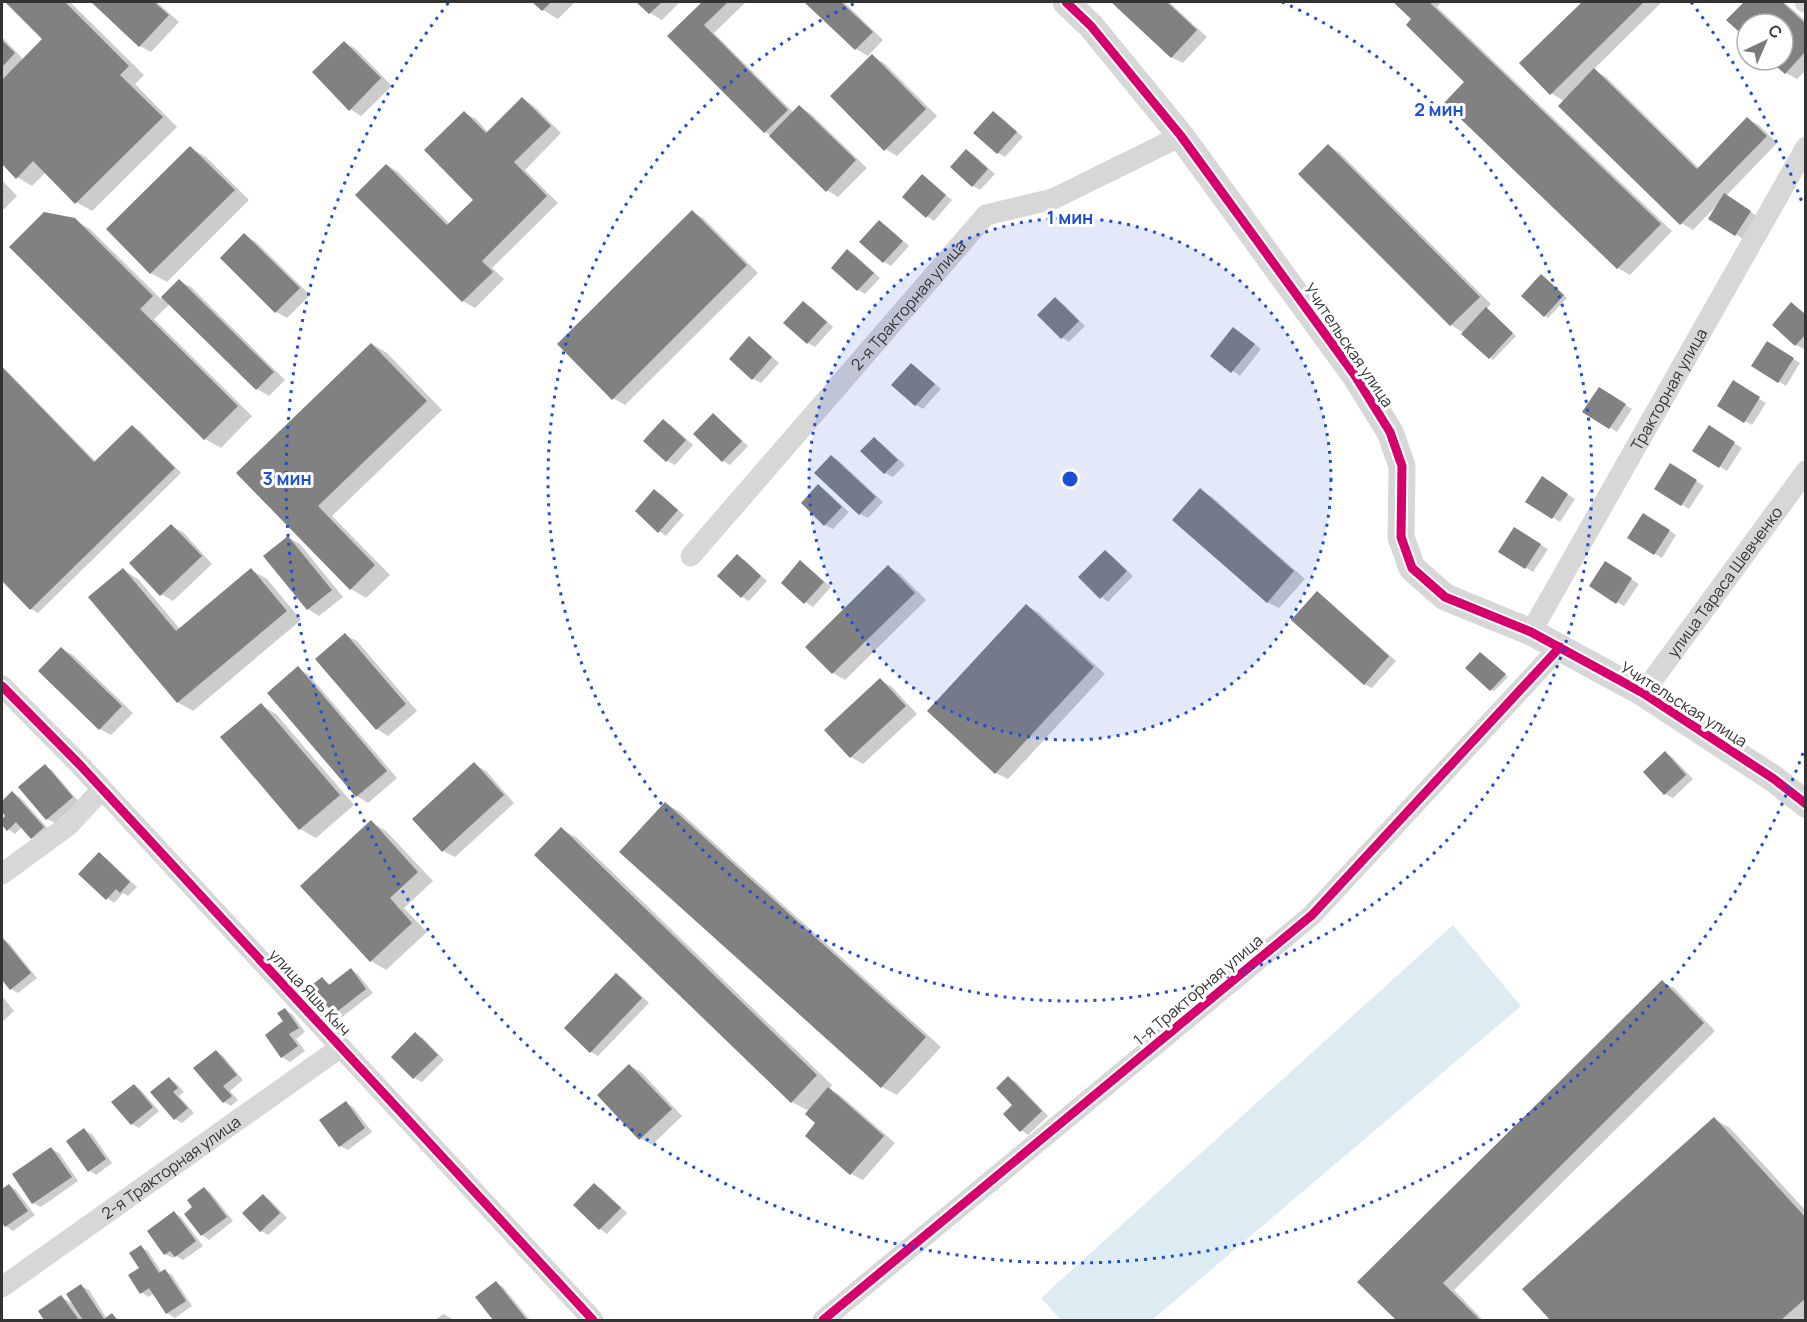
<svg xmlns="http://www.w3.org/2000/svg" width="1807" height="1322" font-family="Manrope,sans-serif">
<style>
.water{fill:#ddebf3}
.shadow{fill:#0003}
.building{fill:#818181}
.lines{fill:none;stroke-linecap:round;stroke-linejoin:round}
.minor{stroke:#d7d7d7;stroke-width:21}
.tertiary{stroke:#d7d7d7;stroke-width:27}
.cycleway-casing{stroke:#fff;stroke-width:13}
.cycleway{stroke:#d6006c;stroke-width:9}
.ring{fill:none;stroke:#1d4ed8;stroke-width:3;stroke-dasharray:3 6}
.labels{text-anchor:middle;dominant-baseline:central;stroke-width:6;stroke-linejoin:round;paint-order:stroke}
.street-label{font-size:16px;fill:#333;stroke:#fff}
.centre{fill:#1d4ed8;stroke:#fff;stroke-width:3}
.ring-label{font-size:18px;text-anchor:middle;font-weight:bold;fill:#1d4ed8;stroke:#fff;stroke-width:6;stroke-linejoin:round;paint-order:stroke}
</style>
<rect width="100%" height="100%" fill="#fff"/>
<path class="water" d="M1453,925l68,81 -369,314h-91l-20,-22z"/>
<path class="shadow" d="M7,2h63l74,73 -9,9 42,43 -85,84 -16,-9 -30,-30 -14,14 -15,-9 -15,-15v-125l22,23 20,-21z
M93,2h64l22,20 -28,30 -11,-6z
M534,2h41l-17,17 -15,-9z
M638,2h42l-18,18 -12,-7z
M704,2h42l-32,31 80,80 6,-6 11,7 56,54 -29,29 -11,-7 -57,-55 -5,-3 -96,-96z
M807,2h37l39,38 -15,16 -12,-7z
M1113,2h56l38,35 -24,26 -12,-6z
M1395,2h47l-5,5 235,224 -42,44 -12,-7 -172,-165 21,-21 -54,-63z
M1584,2h78l-69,68 13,7 93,91 48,-49 12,6 18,18 -51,53 31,20 -14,23 -33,-21 7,-11 -1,-1 -23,24 -12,-7 -117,-122 -13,-8 -30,-30z
M1746,2h38l22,19v49l-9,9 -11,-6 -14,-13h11v-36h-36v13l-18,-17z
M345,43l11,6 36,37 -31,30 -11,-7z
M872,56l12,7 53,53 -40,40 -12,-7z
M523,99l11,7 27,27 -36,37 33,33 -66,65 12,11 -29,29 -12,-7 -106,-106 30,-30 11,7 52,52 25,-24 -11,-87 12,6 13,14z
M993,113l8,4 22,20 -18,20 -7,-4z
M1329,146l11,7 151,151 -5,5 30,27 -23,24 -29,-27 -13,-8 -150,-151z
M190,148l16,9 43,43 -82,82 -16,-9 -43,-44z
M967,151l7,4 21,19 -15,16 -7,-4z
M2,180l15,16 -15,15z
M929,181l23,19 -18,21 -7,-5z
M692,212l11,6 55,55 -133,132 -12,-7z
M74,220l16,9 71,70 18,-18 12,6 94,93 -16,16 -12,-7 -87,-85 -16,15 98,97 -31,32 -16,-9 -194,-192z
M879,222l7,4 23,20 -18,20 -7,-4z
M244,235l12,7 54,53 -23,23 -11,-6z
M848,251l7,4 25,23 -15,16 -7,-4z
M1544,277l23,21 -19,20 -25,-22z
M1055,299l7,4 23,23 -16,16 -7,-4z
M803,303l8,4 22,20 -18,20 -7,-4z
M1791,304l15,10v33l-2,2 -8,-4 -22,-20z
M1240,333l21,16 -21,27 -28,-20z
M756,343l23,20 -18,20 -8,-4 -22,-20z
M1767,343l33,20 -14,23 -33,-20z
M372,344l15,9 55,57 -110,106 58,59 -24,23 -15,-9 -112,-116z
M911,365l7,4 23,20 -18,20 -7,-4z
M2,366l94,96 37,-35 7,4 41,42 -143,140 -7,-4 -29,-30z
M1733,382l33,21 -14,22 -33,-20z
M1599,389l33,20 -15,23 -32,-20z
M713,415l7,5 28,26 -18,19 -7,-4z
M663,421l8,4 22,20 -18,20 -8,-4 -22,-20z
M1709,427l33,21 -15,23 -33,-21z
M874,439l7,4 24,22 -12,12 -8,-4 -23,-22z
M832,457l7,4 44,41 -15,16 -8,-4 -44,-41z
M1671,465l33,21 -15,23 -33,-21z
M1549,483l26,16 -15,23 -32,-21z
M819,486l7,5 23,21 -16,17 -8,-4 -22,-22z
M1200,490l12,7 93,82 -26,29 -12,-6z
M655,491l7,4 22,20 -18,21 -7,-5z
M1651,519l25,16 -14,23 -33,-20z
M171,526l12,6 29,32 -39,37 -12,-7z
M1515,529l33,20 -15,23 -33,-20z
M289,538l11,6 43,53 -24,19 -11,-7z
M1105,551l7,5 21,20 -25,26 -7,-5z
M737,556l8,4 22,21 -18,20 -7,-4z
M801,562l7,5 23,20 -18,20 -8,-5z
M1606,563l33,21 -15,22 -33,-20z
M888,567l12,7 26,26 -81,80 -12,-7 -26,-26z
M123,570l15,9 42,50 71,-59 16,9 34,41 -108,91 -16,-9z
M1317,593l8,5 71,63 -24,27 -8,-4z
M1027,606l11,6 67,62 -97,105 -12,-6z
M345,635l12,6 60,70 -29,25 -11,-7z
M62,649l11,6 60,58 -22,22 -11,-6z
M1484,656l24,21 -14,14 -3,-1z
M298,668l11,7 88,103 -29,25 -11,-7z
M880,680l12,7 25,27 -54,50 -12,-7 -25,-27z
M261,705l15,9 78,91 -38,33 -16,-9z
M1665,753l7,4 21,22 -20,19 -8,-4 -20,-22z
M474,764l12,7 28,32 -59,54 -12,-6z
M45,766l7,4 27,32 -24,21 -8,-4 -27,-32z
M13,793l7,4 31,35 -12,10 -7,-4 -10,-11 -7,7 -7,-5 -6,-7 5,-6 -5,-6v-7z
M665,803l15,9 261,235 -44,48 -15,-8z
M371,822l15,9 47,50 -29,27 23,24 -41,38 -15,-9z
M561,829l16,9 255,247 -3,4 11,6 55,48 -32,37 -12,-6 -42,-63 -17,-9z
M99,854l8,5 30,28 -9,9 -5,-3 -9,10 -7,-5z
M2,939l7,4 28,35 -19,15 -7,-4 -9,-11z
M351,970l7,4 15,19 -31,24 -7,-4 -6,-7 -7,5 -7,-4 7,-28 9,6z
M616,975l8,4 25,24 -51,53 -7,-4z
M1662,982l12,6 41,43 -261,259 29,30h-85l-38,-38z
M2,996l12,15 -12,11z
M285,1010l7,4 13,18 -9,7 9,12 -15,11 -8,-5 -15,-22 18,-13z
M415,1034l8,4 21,22 -22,22 -8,-4 -21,-21z
M216,1051l7,5 20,24 -13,11 8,9 -7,6 -7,-4z
M630,1066l11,6 41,44 -30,29 -12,-7z
M1008,1078l8,4 32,34 -20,19 -7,-5z
M169,1079l7,4 8,9 -5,4 15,17 -12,10 -7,-4z
M134,1085l7,5 18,21 -20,17 -7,-4z
M346,1103l7,4 19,25 -24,18 -8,-4z
M1714,1119l16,9 76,83v109h-254l-28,-31z
M84,1130l8,4 20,29 -16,12 -7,-5z
M51,1149l8,4 19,28 -37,26 -8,-4z
M9,1185l7,5 19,25 -22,16 -7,-5 -4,-6v-29z
M594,1185l8,4 25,24 -20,21 -7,-5 -25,-24z
M204,1188l7,5 22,28 -24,19 -7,-5 -16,-21 8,-7z
M263,1196l7,4 17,18 -19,17 -7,-4z
M174,1213l7,4 22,29 -20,14 -7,-4 -3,2 -8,-4z
M141,1247l7,4 14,22 3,-2 7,4 20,31 -17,12 -8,-5 -13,-20 -5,4 -8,-5z
M496,1283l7,4 27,33h-35l-18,-22z
M81,1286l8,4 18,29 5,-4 8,5h-74l-6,-8 21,-15 13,7z
M443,1314l8,4 2,2h-18z"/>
<path class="building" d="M5,2h60l64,64 -9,9 43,42 -88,87 -42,-43 -17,18 -14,-15v-84l40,-41z
M91,2h63l15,13 -30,32z
M532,2h19l-9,9z
M636,2h26l-13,12z
M702,2h26l-24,23 84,85 -24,23 -97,-97z
M804,2h37l32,30 -18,18z
M1111,2h56l30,28 -26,28z
M1393,2h36l232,222 -44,45 -173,-166 20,-21 -58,-57 5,-6z
M1582,2h62l-94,93 -31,-32z
M1744,2h38l24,22v27l-21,23 -16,-14h14v-36h-36v15l-21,-19z
M2,40l13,13 -13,14z
M344,41l37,37 -32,33 -37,-39z
M872,54l54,55 -42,42 -54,-55z
M1594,68l103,101 50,-52 20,19 -87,89 -122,-119z
M522,97l29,29 -37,36 33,34 -65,65 11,11 -31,30 -107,-107 31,-31 61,61 26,-25 -49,-50 40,-39 22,22z
M799,105l57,55 -30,32 -57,-56z
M993,111l24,21 -20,22 -24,-21z
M1328,144l152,153 -30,29 -152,-152z
M190,146l45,44 -85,84 -44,-45z
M966,149l22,20 -16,18 -22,-20z
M922,174l24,21 -20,23 -24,-21z
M1724,193l27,18 -16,25 -27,-17z
M692,210l55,55 -135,135 -55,-56z
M44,212l31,6 78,78 -13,13 98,97 -34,34 -195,-193z
M879,220l24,21 -20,22 -24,-21z
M244,233l56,55 -25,25 -55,-55z
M847,249l27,24 -17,18 -26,-23z
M1541,274l23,21 -20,22 -23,-21z
M179,279l95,93 -18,18 -95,-93z
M1055,297l24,24 -18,18 -24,-24z
M803,301l24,21 -20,22 -24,-21z
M1791,302l15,13v19l-11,12 -23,-21z
M1486,307l27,26 -24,26 -28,-25z
M1233,327l22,17 -24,29 -21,-17z
M749,336l23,21 -20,23 -23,-21z
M1767,341l27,17 -16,25 -27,-17z
M371,343l56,58 -109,105 57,59 -25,25 -114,-117z
M911,363l24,21 -20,22 -24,-21z
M2,367l92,95 38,-37 43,43 -145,142 -28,-29z
M1733,380l27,17 -16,26 -27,-17z
M1599,387l27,17 -17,25 -27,-17z
M713,413l29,28 -20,21 -29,-28z
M663,419l23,21 -20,22 -23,-21z
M1709,425l26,17 -16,26 -27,-17z
M874,437l24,23 -14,14 -24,-23z
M831,455l45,42 -17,18 -45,-42z
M1670,463l27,17 -16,26 -27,-17z
M1542,476l26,18 -16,25 -27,-17z
M818,484l24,23 -18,19 -23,-23z
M1200,488l94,83 -27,32 -95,-83z
M654,489l24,21 -20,23 -23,-22z
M1643,513l27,17 -16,25 -27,-17z
M171,524l31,32 -42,40 -31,-33z
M1514,527l27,17 -16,25 -27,-17z
M288,536l44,54 -25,20 -44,-54z
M1105,550l22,21 -27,28 -22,-22z
M737,554l24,22 -20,22 -24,-22z
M800,560l24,22 -20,22 -23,-21z
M1605,561l27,17 -16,26 -27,-18z
M888,565l27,28 -83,81 -27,-27z
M123,568l53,63 75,-63 36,43 -110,92 -89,-106z
M1317,591l72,65 -25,29 -73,-65z
M1026,604l68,63 -99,107 -68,-63z
M345,633l61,71 -30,26 -61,-71z
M61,647l61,59 -23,24 -61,-59z
M1480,652l26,22 -16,17 -25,-23z
M298,666l89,105 -31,26 -89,-104z
M880,678l26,28 -56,52 -26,-28z
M261,703l79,92 -41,35 -79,-93z
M1665,751l21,24 -22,20 -21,-23z
M474,762l30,33 -62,57 -30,-33z
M45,764l28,33 -27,23 -28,-33z
M12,791l32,36 -13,12 -15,-17 -9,9 -5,-6v-6l3,-3 -3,-4v-11z
M665,802l261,235 -45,51 -262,-236z
M371,820l47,52 -28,26 22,25 -42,39 -70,-76z
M561,827l256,248 -26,28 -257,-248z
M99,852l31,30 -10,11 -4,-4 -10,11 -28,-26z
M2,937l29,36 -21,17 -8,-10z
M351,968l15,21 -32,25 -11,-13 -9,7 -12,-15 20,-16 7,8z
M616,973l26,25 -52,55 -26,-25z
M1662,980l42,43 -261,260 37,37h-84l-39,-38z
M285,1008l14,20 -10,6 9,12 -17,12 -16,-23 18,-14 -6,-8z
M415,1032l23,23 -25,24 -22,-22z
M216,1050l21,25 -14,11 9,10 -9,7 -30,-35z
M629,1064l43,45 -33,31 -42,-45z
M1008,1076l34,35 -22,21 -17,-18 9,-9 -16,-17z
M169,1077l9,11 -5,4 15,16 -14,12 -24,-28z
M134,1084l19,23 -22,18 -20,-23z
M828,1087l56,49 -34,39 -45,-39 10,-13 -10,-9z
M346,1101l19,27 -26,19 -20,-27z
M1714,1117l92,101v80l-25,22h-231l-28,-31z
M84,1128l22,31 -18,13 -22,-31z
M51,1147l21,30 -40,27 -20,-30z
M594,1183l27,25 -22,22 -26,-25z
M9,1184l19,27 -23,16 -3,-4v-34z
M204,1187l23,30 -26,19 -17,-22 8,-7 -5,-7z
M263,1194l17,19 -20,19 -18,-19z
M174,1211l22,30 -21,16 -5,-6 -6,4 -17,-24z
M141,1245l18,28 6,-4 21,32 -20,13 -17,-26 -9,6 -12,-19 11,-7 -10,-15z
M496,1281l31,39h-34l-18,-23z
M81,1284l23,35 8,-6 5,7h-34l-17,-26z
M61,1295l18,25h-35l-6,-9z"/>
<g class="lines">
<g class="minor">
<path d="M1805,2h1"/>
<path id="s1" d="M691,556l295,-341 67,-16 128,-63"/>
<path id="s2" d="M1531,632l275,-485"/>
<path d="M2,686l78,79 513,555"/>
<path id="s3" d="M1643,693l163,-222"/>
<path d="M2,874l67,-49 33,-36"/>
<path id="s4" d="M2,1287l339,-240"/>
<path d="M823,1320l489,-405 248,-268"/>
</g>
<path class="tertiary" d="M1066,2l25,24 90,110 173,238 36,58 12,34 -1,71 11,31 33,29 86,35 112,61 131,86 32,25"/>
<g class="cycleway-casing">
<path id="cycleway" d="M1066,2l25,24 90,110 173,238 36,58 12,34 -1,71 11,31 33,29 86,35 112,61 131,86 32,25
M2,686l78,79 513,555
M823,1320l489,-405 248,-268"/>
</g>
<use href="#cycleway" class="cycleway"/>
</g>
<circle cx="1070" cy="479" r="261" fill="#1d4ed8" fill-opacity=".12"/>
<g class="ring">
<circle cx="1070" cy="479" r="261"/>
<path d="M1282 2A522 522 0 1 1 858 2"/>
<path d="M1803 753A783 783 0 1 1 449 2M1691 2A783 783 0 0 1 1803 205"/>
</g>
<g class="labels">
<g class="street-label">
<text stroke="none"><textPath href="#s1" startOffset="332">2-я Тракторная улица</textPath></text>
<text transform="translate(1349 345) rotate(56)">Учительская улица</text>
<text stroke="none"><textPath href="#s2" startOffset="279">Тракторная улица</textPath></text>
<text stroke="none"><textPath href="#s3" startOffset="138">улица Тараса Шевченко</textPath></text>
<text transform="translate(1684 704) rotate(32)">Учительская улица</text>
<text transform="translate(1198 990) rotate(-40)">1-я Тракторная улица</text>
<text transform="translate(310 992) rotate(47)">улица Яшь Кыч</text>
<text stroke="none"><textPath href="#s4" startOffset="207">2-я Тракторная улица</textPath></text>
</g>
</g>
<circle cx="1070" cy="479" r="9" class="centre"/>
<g class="ring-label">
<text x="1439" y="116">2 мин</text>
<text x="1070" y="224">1 мин</text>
<text x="287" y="485">3 мин</text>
</g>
<rect width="1807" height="1322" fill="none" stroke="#333333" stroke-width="6"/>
<g transform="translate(1765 42) rotate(44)"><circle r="28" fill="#ffffff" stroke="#adadad" stroke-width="1.5"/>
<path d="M0-4.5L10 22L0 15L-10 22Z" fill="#7a7a7a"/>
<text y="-9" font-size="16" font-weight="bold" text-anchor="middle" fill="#333333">С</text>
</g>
</svg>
